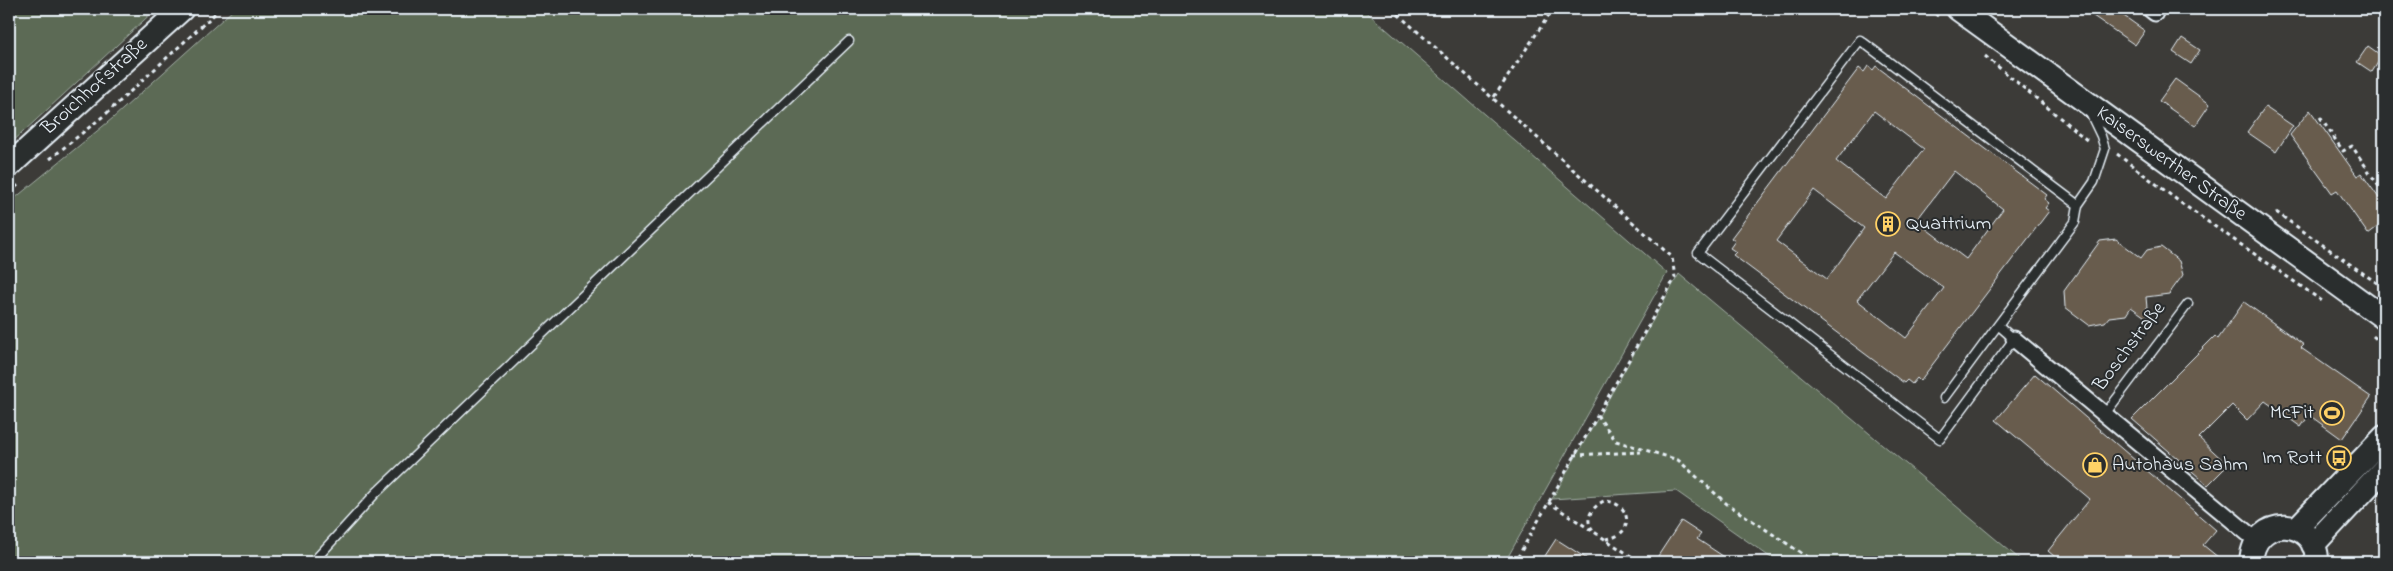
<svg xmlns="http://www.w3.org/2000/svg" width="2393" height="571" font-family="'Indie Flower',sans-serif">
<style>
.green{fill:#5c6b54;stroke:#a2aea6}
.building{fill:#675c4e;stroke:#e8f1f8;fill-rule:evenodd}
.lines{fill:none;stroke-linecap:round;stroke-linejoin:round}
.lane-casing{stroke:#e8f1f8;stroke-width:11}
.street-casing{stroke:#e8f1f8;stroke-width:19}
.secondary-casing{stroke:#e8f1f8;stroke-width:26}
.path{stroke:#e8f1f8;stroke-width:3;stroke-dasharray:4 4;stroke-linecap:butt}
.lane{stroke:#2a2d2e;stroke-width:8}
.street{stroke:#2a2d2e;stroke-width:15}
.secondary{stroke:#2a2d2e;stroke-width:22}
.labels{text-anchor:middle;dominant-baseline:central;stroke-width:4;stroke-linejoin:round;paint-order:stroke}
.street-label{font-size:20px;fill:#e8f1f8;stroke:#2a2d2e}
.poi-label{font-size:20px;fill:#e8f1f8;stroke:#2a2d2e;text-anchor:start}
</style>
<rect width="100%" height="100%" fill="#3c3b38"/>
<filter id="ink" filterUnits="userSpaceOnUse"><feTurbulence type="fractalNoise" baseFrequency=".02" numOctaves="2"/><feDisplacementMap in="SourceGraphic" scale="10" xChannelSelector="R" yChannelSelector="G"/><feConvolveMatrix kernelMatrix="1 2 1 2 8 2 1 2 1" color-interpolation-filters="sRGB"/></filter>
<g filter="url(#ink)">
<path class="green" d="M9,9h147l-147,136z
M234,9h1129l304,264 -162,289h-1496v-359l104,-85z
M1679,274l344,288h-246l-101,-71 -124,8z"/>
<path class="building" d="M2083,9h31l31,22 -10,14z
M2182,38l18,12 -9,14 -18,-12z
M2368,46l14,10 -10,16 -15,-10z
M1868,66l5,4 3,-4 171,129 -3,4 5,4 -4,5 4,3 -129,170 -3,-3 -5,6 -5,-4 -3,3 -171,-128 3,-3 -6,-4 5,-7 -4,-3 128,-170 5,4zM1874,111l50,38 -38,50 -50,-38zM1954,171l49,38 -37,50 -50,-38zM1814,190l50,38 -37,51 -51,-38zM1894,252l50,36 -38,50 -49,-38z
M2175,79l35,25 -15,22 -36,-25z
M2265,107l28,19 -17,26 -29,-20z
M2310,110l47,66 4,-3 23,32v17l-16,12 -31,-44 -5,3 -42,-58z
M2116,239l25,19 6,-8 14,-3 18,14 4,14 -14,19 -23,3 2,22 -17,-12 -5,8 -17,2 -4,5 -16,3 -24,-18 -1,-16 36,-50z
M2244,302l60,43 -3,3 70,49 -29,42 -33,-24 -8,12 -36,-26 -18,19 -15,-15 -33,33 29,27 -20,20 -76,-66 83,-83 3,3z
M2035,374l181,156 -13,15 21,17h-163l-13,-11 42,-52 -94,-79z
M1681,521l20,13 -4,5 35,23h-78z
M1556,539l36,23h-51z"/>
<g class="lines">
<g class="lane-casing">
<path id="lane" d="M2078,205l-218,-165 -162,213 242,186 74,-100 -16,-14 77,-103 3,-17 16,-23 11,-33 -4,-13 -11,-23
M1944,398l54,-73
M2105,414l83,-110
M313,562l62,-68 474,-453"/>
</g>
<g class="street-casing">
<path id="street" d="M2150,9l5,4
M2014,339l243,202"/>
</g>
<g class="secondary-casing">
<path id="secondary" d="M1958,9l426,309
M9,166l173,-157
M2296,529l88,-92
M2313,545l71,-76
M2251,562c3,-50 67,-44 66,0"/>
</g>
<path class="path" d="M1392,9l280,248 3,21 -160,284
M1929,9l9,7
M1985,56l103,85
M1494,97l59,-88
M2320,117l23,34 9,-5 32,48
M2117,154l64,49 144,100
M50,159l57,-46 113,-104
M9,193l9,-8
M2276,212l108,76
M2373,336l11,10
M1597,415l19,26 62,19 49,44 88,58
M1574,455l67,-3
M1548,502l92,60
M1593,530c-10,-11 0,-24 11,-29 29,1 31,36 1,38"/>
<use href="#lane" class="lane"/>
<use href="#street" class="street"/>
<use href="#secondary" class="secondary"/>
</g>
</g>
<defs>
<g id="building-ring" transform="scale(1.25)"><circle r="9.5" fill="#2a2d2e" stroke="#ffd166" stroke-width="1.5"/><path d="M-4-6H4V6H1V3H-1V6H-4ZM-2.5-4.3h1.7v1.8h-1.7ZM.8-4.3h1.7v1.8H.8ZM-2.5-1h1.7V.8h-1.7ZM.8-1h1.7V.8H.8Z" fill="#ffd166"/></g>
<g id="stadium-ring" transform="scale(1.25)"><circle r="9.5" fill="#2a2d2e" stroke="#ffd166" stroke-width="1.5"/><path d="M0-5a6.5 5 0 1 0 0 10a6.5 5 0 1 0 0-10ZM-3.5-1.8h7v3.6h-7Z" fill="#ffd166"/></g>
<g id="bus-ring" transform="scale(1.25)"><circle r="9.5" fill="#2a2d2e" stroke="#ffd166" stroke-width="1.5"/><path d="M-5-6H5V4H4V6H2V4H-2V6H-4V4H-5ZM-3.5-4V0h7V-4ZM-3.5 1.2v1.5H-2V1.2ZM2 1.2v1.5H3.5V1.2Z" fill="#ffd166"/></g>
<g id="shop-ring" transform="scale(1.25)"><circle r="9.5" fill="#2a2d2e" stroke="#ffd166" stroke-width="1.5"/><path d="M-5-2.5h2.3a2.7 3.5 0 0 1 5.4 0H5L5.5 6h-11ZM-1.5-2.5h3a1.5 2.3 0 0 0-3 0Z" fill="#ffd166"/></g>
</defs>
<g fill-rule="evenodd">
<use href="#building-ring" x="1888" y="224"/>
<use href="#stadium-ring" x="2332" y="413"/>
<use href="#bus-ring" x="2339" y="458"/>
<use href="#shop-ring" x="2095" y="465"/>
</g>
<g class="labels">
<g class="street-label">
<text transform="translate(95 87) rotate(-42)">Broichhofstraße</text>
<text transform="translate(2171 164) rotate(36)">Kaiserswerther Straße</text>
<text transform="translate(2130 347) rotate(-53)">Boschstraße</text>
</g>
<g class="poi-label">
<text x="1906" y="224">Quattrium</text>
<text x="2314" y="413" text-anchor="end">McFit</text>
<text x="2322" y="458" text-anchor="end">Im Rott</text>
<text x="2112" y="465">Autohaus Sahm</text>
</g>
</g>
<rect width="2393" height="571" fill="none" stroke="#2a2d2e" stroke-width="30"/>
<rect x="15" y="15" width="2363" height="541" fill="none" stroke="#e8f1f8" stroke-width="2" filter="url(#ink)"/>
</svg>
